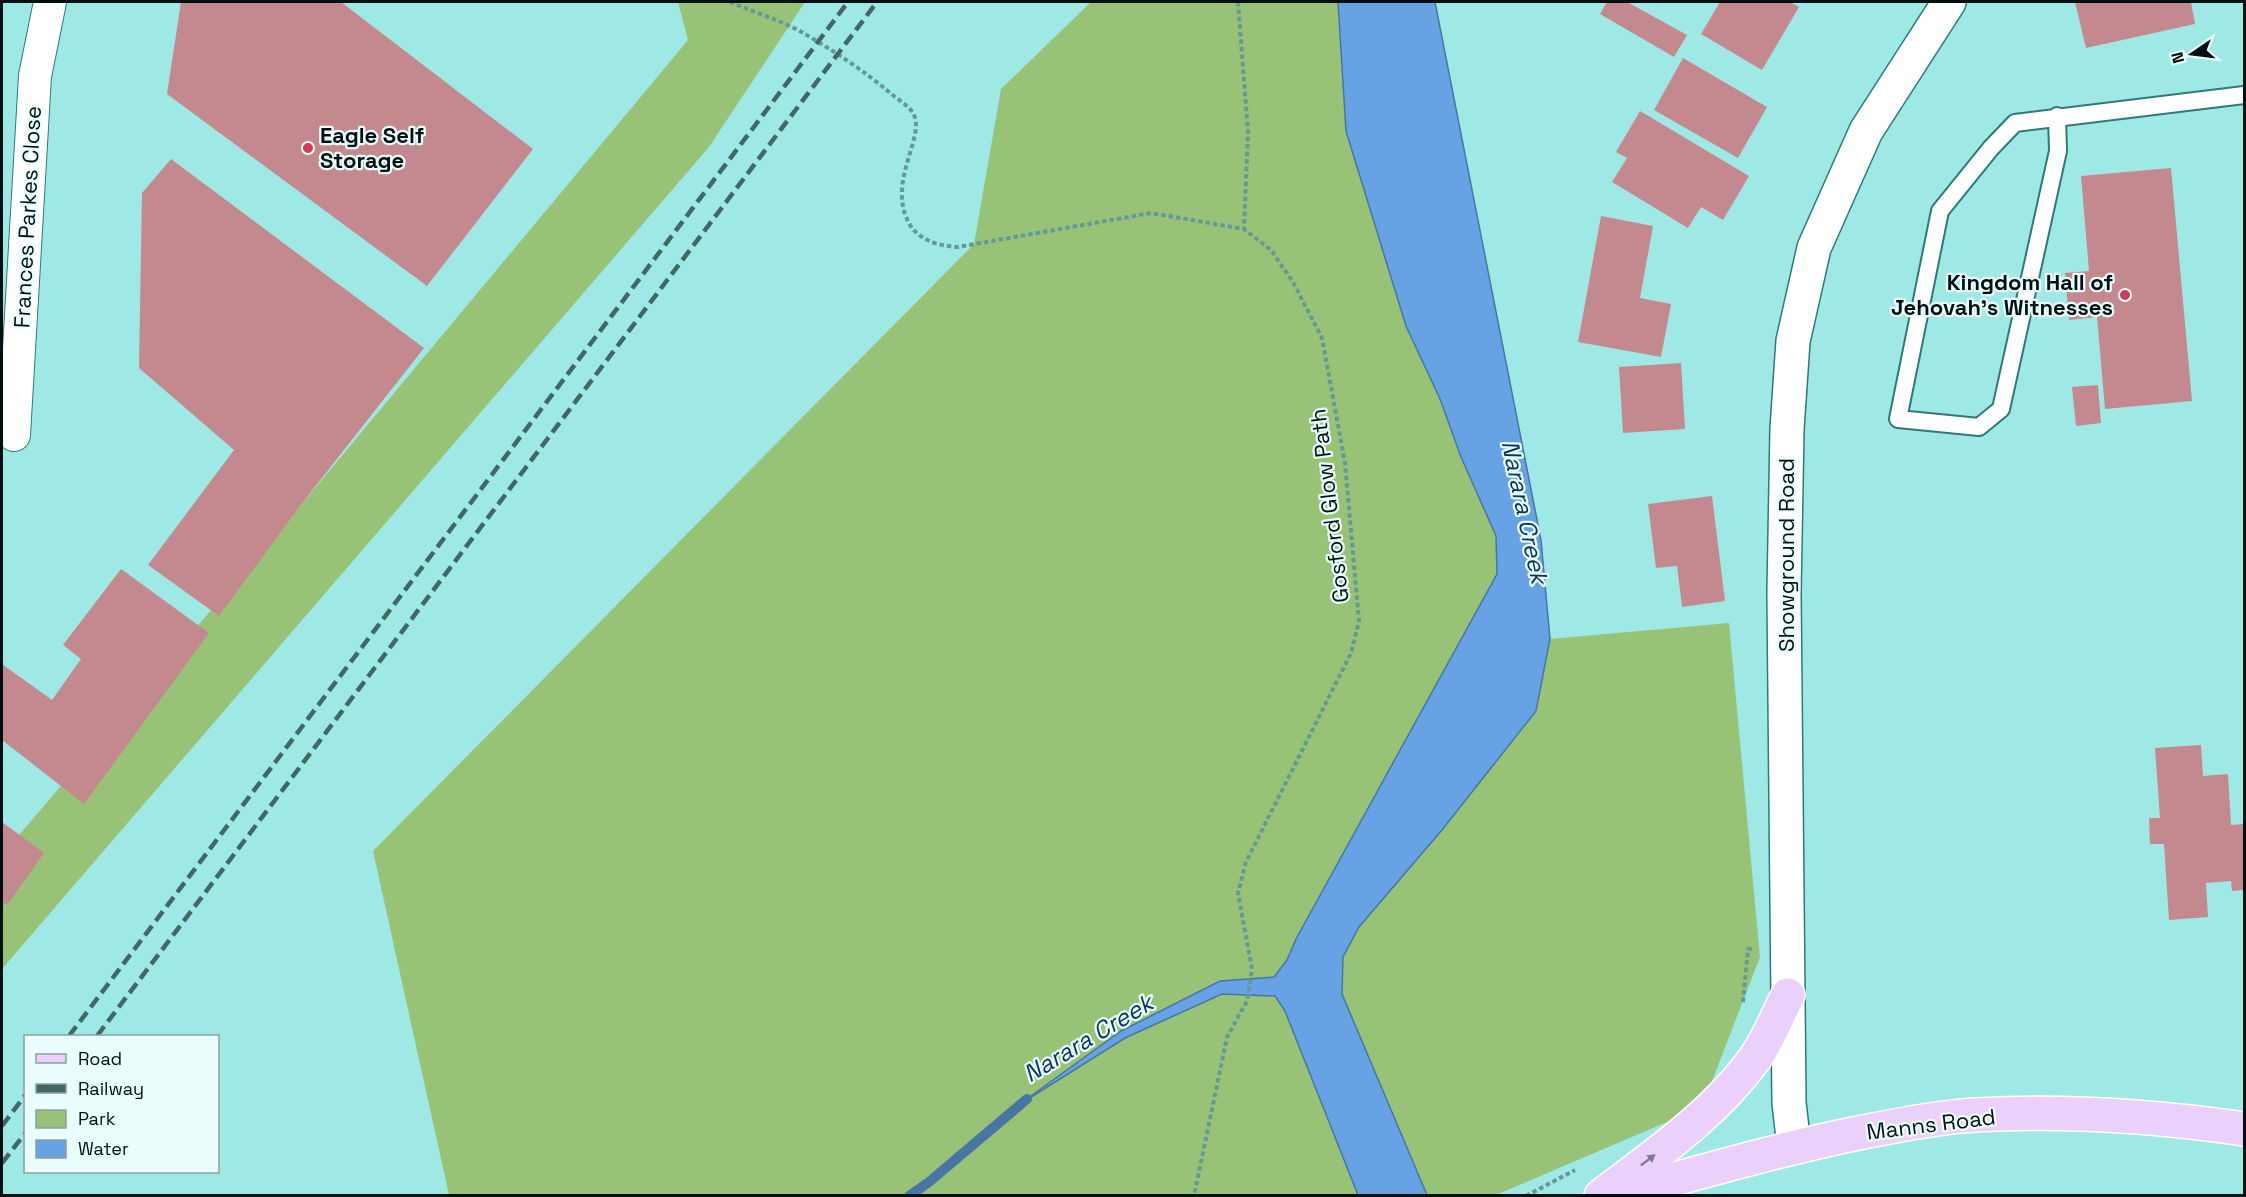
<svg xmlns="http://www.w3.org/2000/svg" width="2246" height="1197" font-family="'Space Grotesk',sans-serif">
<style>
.green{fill:#98c377}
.water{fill:#67a2e4;stroke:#4876a4;stroke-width:1.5}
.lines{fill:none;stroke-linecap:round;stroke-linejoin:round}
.stream{stroke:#4876a4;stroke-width:10}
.building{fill:#c4898f}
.service-casing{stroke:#2f7a78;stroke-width:20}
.minor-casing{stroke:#2f7a78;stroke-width:34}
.tertiary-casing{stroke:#2f7a78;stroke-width:36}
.primary-casing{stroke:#fff;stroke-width:36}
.path{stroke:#649996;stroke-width:4;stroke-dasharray:4.5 3;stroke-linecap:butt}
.service{stroke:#fff;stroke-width:16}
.minor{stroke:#fff;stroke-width:32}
.tertiary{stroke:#fff;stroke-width:33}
.primary{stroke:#ebd0fb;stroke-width:33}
.rail{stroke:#416867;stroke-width:4.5;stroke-dasharray:12 6;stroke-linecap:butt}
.oneway{fill:#817991}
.poi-dot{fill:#cd3d5b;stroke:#eafffd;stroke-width:2}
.labels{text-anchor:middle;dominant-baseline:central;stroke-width:4.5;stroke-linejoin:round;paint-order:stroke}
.poi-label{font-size:22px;font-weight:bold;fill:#000f0f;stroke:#eafffd;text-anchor:start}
.street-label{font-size:22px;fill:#000f0f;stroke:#eafffd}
.water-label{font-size:24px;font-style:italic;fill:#08335d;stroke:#eafffd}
</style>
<rect width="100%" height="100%" fill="#9ee9e5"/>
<path class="green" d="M678,2h127l-96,145 -707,822v-114l298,-349 388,-466z
M1091,2h247l8,130 60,194 34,73 21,58 35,79 2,38 -202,365 -9,21 -13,17 -55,4 -98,50 -93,67 97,-60 97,-44 53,2 10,14 73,185h-909l-76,-344 601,-607 27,-155z
M1729,623l31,334 -58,150 -206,88h-69l-85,-201 1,-37 16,-30 83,-97 94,-119 14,-72z"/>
<path class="water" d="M1338,2h97l106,538 9,99 -14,72 -94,119 -83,97 -16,30 -1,37 85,201h-69l-73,-184 -10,-15 -53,-2 -97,44 -108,68 104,-75 99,-50 54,-4 13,-17 9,-21 201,-365 -1,-38 -35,-79 -21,-58 -34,-73 -60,-195z"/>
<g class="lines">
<path class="stream" d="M909,1196l20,-14 98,-83"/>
</g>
<path class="building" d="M181,2h160l192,147 -106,137 -260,-192z
M1607,2h20l60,33 -13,22 -74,-43z
M1720,2h70l9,5 -37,63 -61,-36z
M2075,2h116l4,22 -109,24z
M1683,58l84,49 -29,51 -84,-48z
M1640,111l109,65 -26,44 -22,-13 -13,21 -76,-46 15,-24 -11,-6z
M171,159l253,189 -124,158 -81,110 -71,-51 86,-115 -95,-82 3,-175z
M2171,168l21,233 -87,8 -8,-92 -28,3 -4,-47 24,-2 -8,-95z
M1601,216l52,10 -13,72 31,6 -10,53 -83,-15z
M1681,363l4,66 -62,4 -4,-66z
M2098,385l3,38 -25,3 -4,-39z
M1712,496l13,105 -43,6 -5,-41 -21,2 -8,-64z
M121,569l88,64 -125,171 -82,-64v-76l50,36 29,-41 -18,-14z
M2201,745l2,31 25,-2 3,51 13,-1v66l-12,1 -1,-10 -25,2 2,34 -39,3 -5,-76h-14l-1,-26h11l-5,-70z
M2,822l42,31 -37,52 -5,-3z"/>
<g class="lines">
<g class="service-casing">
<path id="service" d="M2057,116l1,35 -57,258 -22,18 -81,-8 42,-208 51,-63 24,-25 229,-28"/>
</g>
<g class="minor-casing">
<path id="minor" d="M14,435l21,-359 15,-74"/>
</g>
<g class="tertiary-casing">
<path id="tertiary" d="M1794,1146l-5,-43 -5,-510 3,-164 6,-88 21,-93 52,-117 83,-129"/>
</g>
<g class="primary-casing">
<path id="primary" d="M1601,1196c54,-41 112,-81 152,-135 15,-20 24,-45 35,-66
M1624,1196l18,-8c74,-20 147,-41 221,-56 38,-7 75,-15 113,-17 92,-5 178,1 268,14"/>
</g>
<path class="path" d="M730,2c22,9 46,17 68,28 30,17 65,40 91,62 8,7 19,13 24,21 14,24 -28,69 -3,112 10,16 30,21 48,22l193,-34 93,16 27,21 22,32 29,56 23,125 14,158 -8,32 -105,209 -8,31 14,76 -5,32 -20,36 -33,159
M1238,2l10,130 -4,97
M1743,1002l5,-53h6
M1526,1196l49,-26"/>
<use href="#service" class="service"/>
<use href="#minor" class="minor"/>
<use href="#tertiary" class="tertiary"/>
<use href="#primary" class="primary"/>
<path class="rail" d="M69,1036l779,-1034
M97,1036l780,-1034
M2,1126l24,-32
M2,1163l24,-31"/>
</g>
<defs><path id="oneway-solid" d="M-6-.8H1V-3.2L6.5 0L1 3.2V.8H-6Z" transform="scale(1.5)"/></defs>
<use class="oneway" href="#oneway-solid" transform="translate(1648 1160) rotate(-37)"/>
<g class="poi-dot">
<circle cx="308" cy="148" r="6"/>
<circle cx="2125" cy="295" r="6"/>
</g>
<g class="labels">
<g class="poi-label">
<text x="320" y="135">Eagle Self<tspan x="320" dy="25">Storage</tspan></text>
<text x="2113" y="282" text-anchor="end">Kingdom Hall of<tspan x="2113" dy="25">Jehovah's Witnesses</tspan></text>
</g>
<g class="street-label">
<text transform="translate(27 217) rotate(-87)">Frances Parkes Close</text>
<text transform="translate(1329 506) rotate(-97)">Gosford Glow Path</text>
<text transform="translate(1786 555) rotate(-90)">Showground Road</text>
<text transform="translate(1931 1124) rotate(-7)">Manns Road</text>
</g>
<g class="water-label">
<text transform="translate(1525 512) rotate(78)">Narara Creek</text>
<text transform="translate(1088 1038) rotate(-31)">Narara Creek</text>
</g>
</g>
<rect width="2246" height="1197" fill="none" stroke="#000f0f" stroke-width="6"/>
<rect x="24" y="1035" width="195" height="138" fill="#eafffd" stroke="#8c9f9e" stroke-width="1.5"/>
<rect x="36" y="1054" width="30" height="9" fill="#ebd0fb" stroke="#8c9f9e" stroke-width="1.5"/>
<text x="78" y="1065" font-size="18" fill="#000f0f">Road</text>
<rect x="36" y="1084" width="30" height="9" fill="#416867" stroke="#8c9f9e" stroke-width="1.5"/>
<text x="78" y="1095" font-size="18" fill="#000f0f">Railway</text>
<rect x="36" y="1110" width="30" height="18" fill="#98c377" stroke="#8c9f9e" stroke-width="1.5"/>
<text x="78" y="1125" font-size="18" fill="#000f0f">Park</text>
<rect x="36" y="1140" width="30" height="18" fill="#67a2e4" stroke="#8c9f9e" stroke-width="1.5"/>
<text x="78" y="1155" font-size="18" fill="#000f0f">Water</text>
<g transform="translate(2192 54) rotate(256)" stroke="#eafffd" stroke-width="4.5" paint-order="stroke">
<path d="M0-4.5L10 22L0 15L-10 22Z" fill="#000f0f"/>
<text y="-9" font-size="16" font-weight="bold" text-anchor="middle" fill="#000f0f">N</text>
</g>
</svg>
